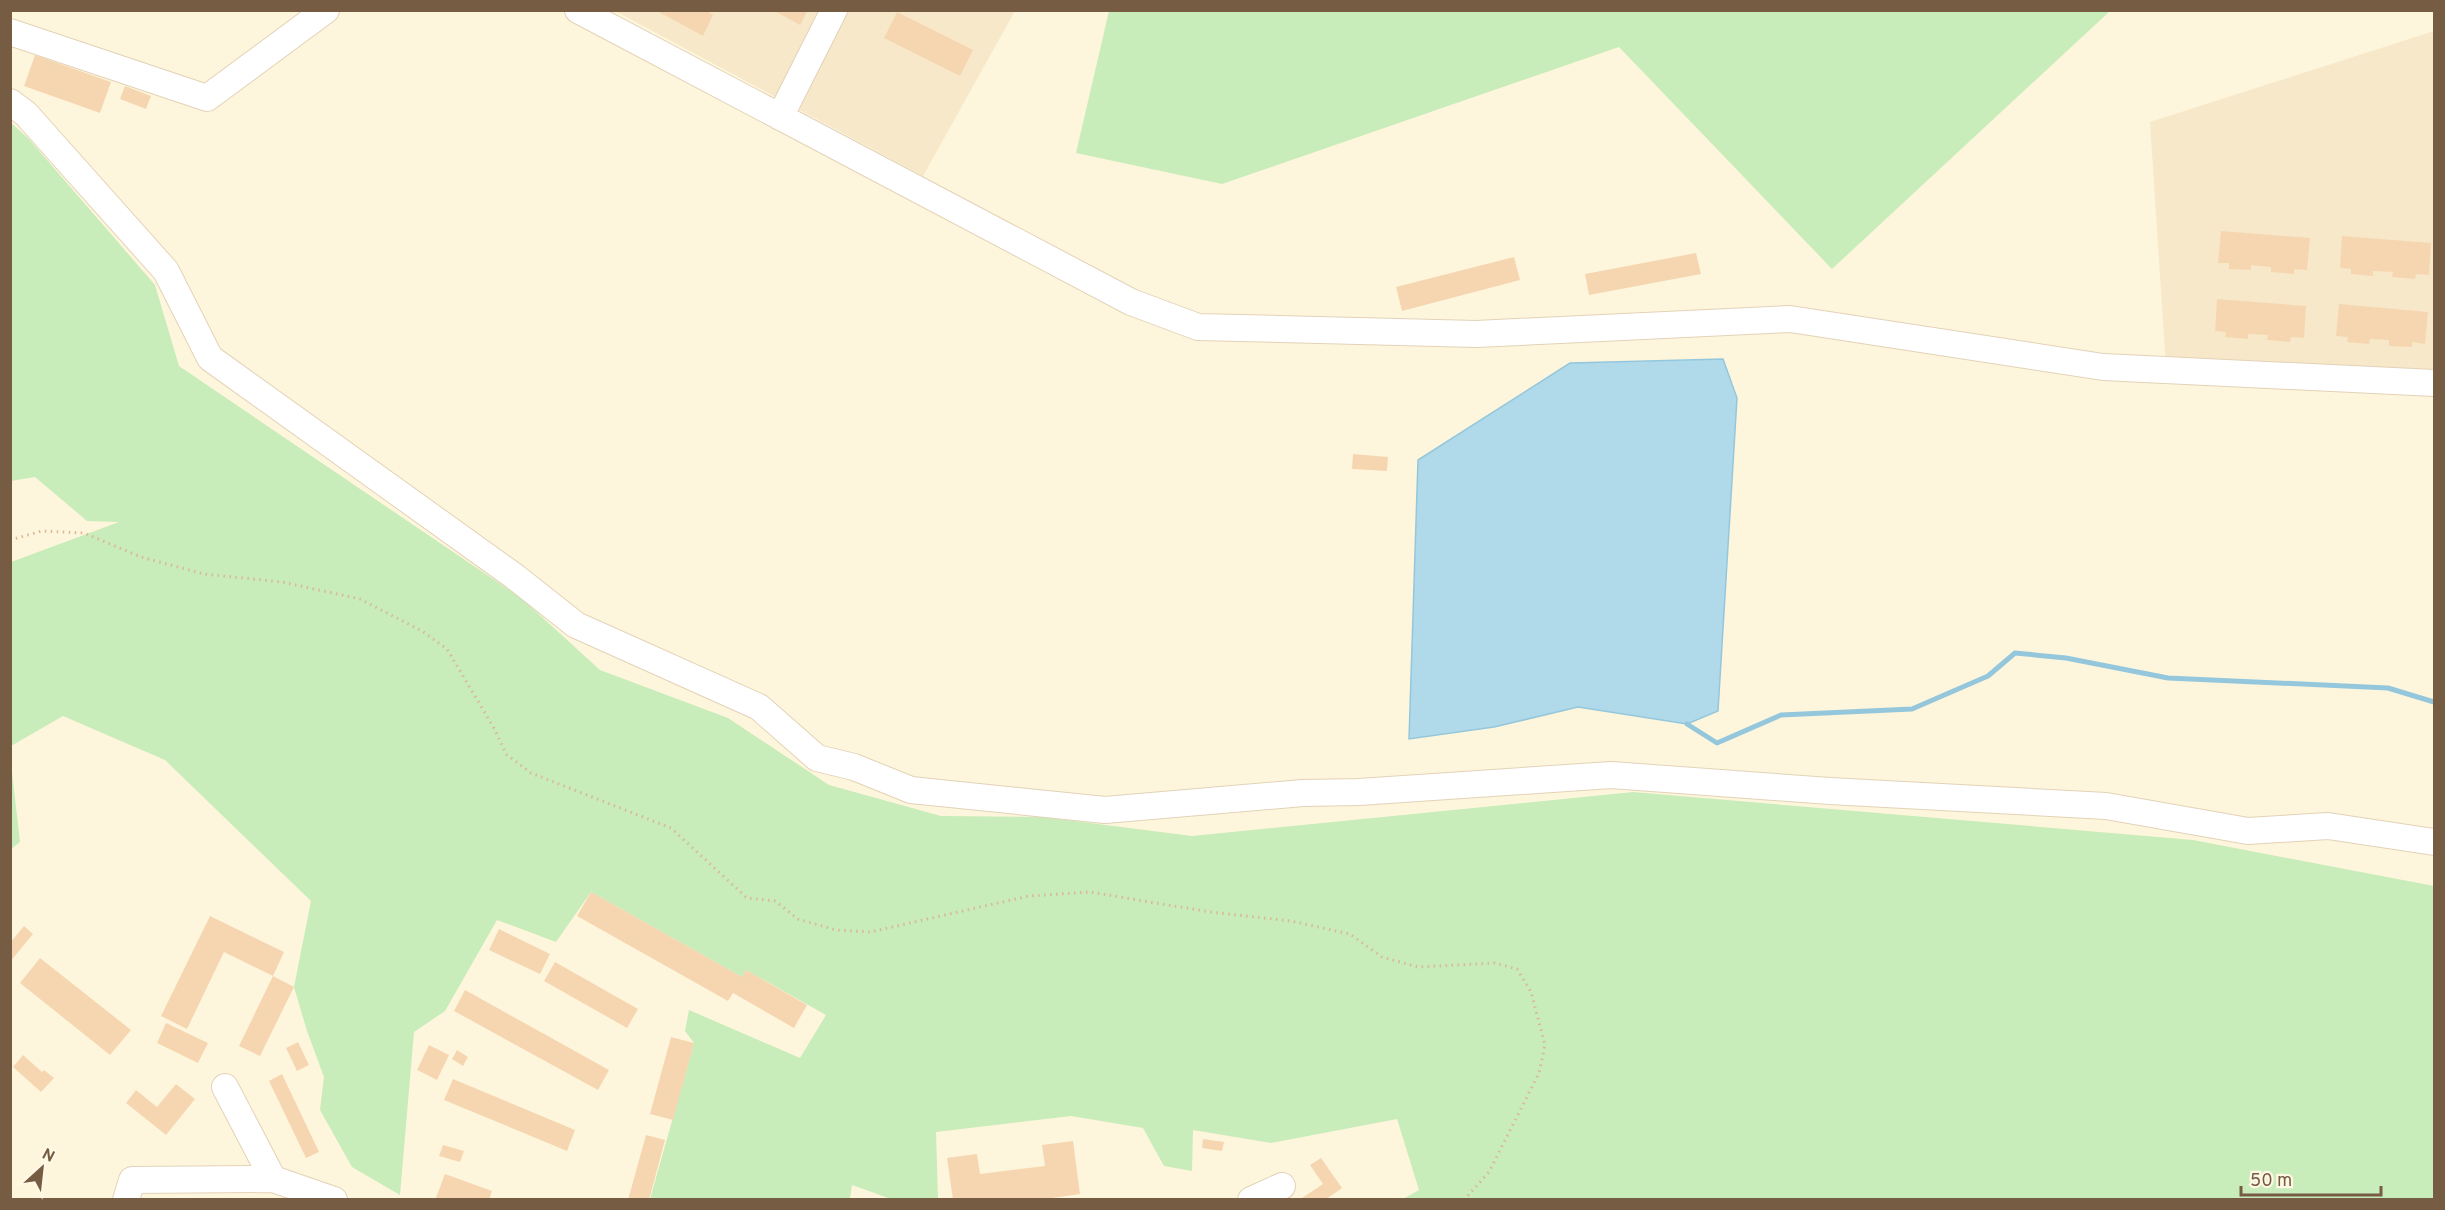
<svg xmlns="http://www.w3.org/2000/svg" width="2445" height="1210" font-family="Overpass,sans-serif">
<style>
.residential{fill:#f7e8ca}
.green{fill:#c8ecba}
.water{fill:#b0d9e9;stroke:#95c7dc;stroke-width:1.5}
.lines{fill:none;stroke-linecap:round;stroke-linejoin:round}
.stream{stroke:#95c7dc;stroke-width:5}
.building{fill:#f6d6b1}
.minor-casing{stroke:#e3d2b8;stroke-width:28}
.path{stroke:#dab995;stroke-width:3;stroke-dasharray:1.5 4.5;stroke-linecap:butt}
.minor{stroke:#fff;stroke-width:26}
</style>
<rect width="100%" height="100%" fill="#fef6dc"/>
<path class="residential" d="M615,11h400l-92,165z
M2434,31v352l-268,-15 -16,-246z"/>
<path class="green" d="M1109,11v-1l1001,1 -278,258 -213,-222 -397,137 -146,-31z
M10,122l18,16 127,147 24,81 342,232 79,72 128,48 101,67 112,31 102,1 149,19 441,-44 560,48 241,46v313h-1031l16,-9 -22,-71 -126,24 -78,-13 -1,41 -28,-5 -21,-38 -72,-12 -135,16 2,67h-47l-39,-14 -2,14h-200l44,-156 -9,-12 4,-21 111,48 26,-43 -80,-45 -4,7 -151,-85 -35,50 -59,-22 -52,91 -31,21 -14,163 -48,-28 -32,-57 4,-33 -17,-46 -13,-44 17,-86 -146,-141 -102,-44 -52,30v-184l108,-40 -32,-1 -52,-44 -24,4z
M10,755l10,87 -9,7h-1z"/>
<path class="water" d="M1723,359l14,39 -19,313 -31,13 -109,-17 -84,20 -85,12 9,-279 152,-97z"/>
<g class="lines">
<path class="stream" d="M1687,724l30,19 64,-28 131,-6 76,-33 27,-23 51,5 102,20 220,10 46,14"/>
</g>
<path class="building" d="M655,10h50l8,5 -10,21z
M773,10h35l-8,15z
M897,12l76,38 -13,26 -76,-38z
M35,55l76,27 -11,31 -76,-27z
M125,86l26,10 -5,13 -26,-10z
M2221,231l89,7 -3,32 -13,-1v5l-23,-2v-5l-20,-2v5l-22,-1v-6h-11z
M2342,236l89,7 -2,32 -13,-1 -1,5 -23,-2 1,-5 -20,-1v5l-22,-2v-5l-11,-1z
M1696,253l5,21 -112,21 -4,-21z
M1514,257l6,23 -118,31 -6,-24z
M2217,299l89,7 -2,32 -13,-1 -1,5 -23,-2 1,-5 -20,-1v5l-23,-2 1,-5 -11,-1z
M2339,304l89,8 -3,32 -13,-2v5l-23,-1v-6l-19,-1 -1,5 -22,-2 1,-5 -12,-1z
M1353,454l35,3 -1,14 -35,-2z
M591,892l151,85 4,-7 61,35 -13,23 -61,-35 -5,8 -151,-85z
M210,916l74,36 -11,24 -49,-24 -37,77 -26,-13z
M24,926l9,8 -23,28v-19z
M499,929l51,25 -10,20 -51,-24z
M40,958l91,72 -21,25 -90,-72z
M555,962l83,47 -11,19 -83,-47z
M273,976l21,11 -34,69 -21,-10z
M465,990l144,80 -11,20 -144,-79z
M166,1023l42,20 -10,20 -41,-20z
M671,1037l23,6 -21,77 -23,-6z
M298,1042l11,23 -12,6 -11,-23z
M429,1045l20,10 -12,25 -20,-10z
M457,1050l11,7 -5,9 -11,-7z
M23,1055l19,17 2,-2 10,8 -13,14 -28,-25z
M282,1074l37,78 -13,6 -37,-77z
M453,1079l122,51 -8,21 -123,-51z
M176,1084l19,15 -29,36 -40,-32 10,-13 21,17z
M646,1135l19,5 -16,60h-21z
M1203,1139l21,3 -2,9 -20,-3z
M1073,1141l7,53 -41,6h-86l-6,-42 30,-4 3,20 65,-8 -3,-21z
M443,1145l21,6 -4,11 -21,-6z
M1321,1158l21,30 -17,12h-26l24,-16 -13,-19z
M445,1174l47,17 -3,9h-54z"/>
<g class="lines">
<g class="minor-casing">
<path id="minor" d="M578,10l553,292 67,25 278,7 314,-15 313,48 331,16
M10,32l197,66 119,-88
M10,102l16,12 140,157 44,87 304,218 62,49 183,82 58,51 37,9 57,23 194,20 198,-17 56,-1 252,-17 219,16 276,15 142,25 80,-5 106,16
M780,117l54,-107
M225,1087l48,92
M126,1200l6,-20 141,-1 61,21
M1251,1200l31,-14"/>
</g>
<path class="path" d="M10,540l32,-9 42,2 57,24 63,17 78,8 78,17 62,32 25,18 48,81 11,24 25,19 140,55 76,70 28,3 23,18 38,11 34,2 159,-36 61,-4 120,20 81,9 59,13 32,23 36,10 77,-4 22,6 14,23 14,53 -6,28 -50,99 -25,28"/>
<use href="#minor" class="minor"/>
</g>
<rect width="2445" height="1210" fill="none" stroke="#755c43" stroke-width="24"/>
<g transform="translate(42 1168) rotate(27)" stroke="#fff8e4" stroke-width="4.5" paint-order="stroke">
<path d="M0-4.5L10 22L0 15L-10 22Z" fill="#755c43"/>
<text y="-9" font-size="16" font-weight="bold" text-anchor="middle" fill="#755c43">N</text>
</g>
<path d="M2241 1186v9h140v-9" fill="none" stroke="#755c43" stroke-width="3"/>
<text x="2250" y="1186" font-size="18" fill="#755c43" stroke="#fff8e4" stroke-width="4.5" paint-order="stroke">50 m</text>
</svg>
